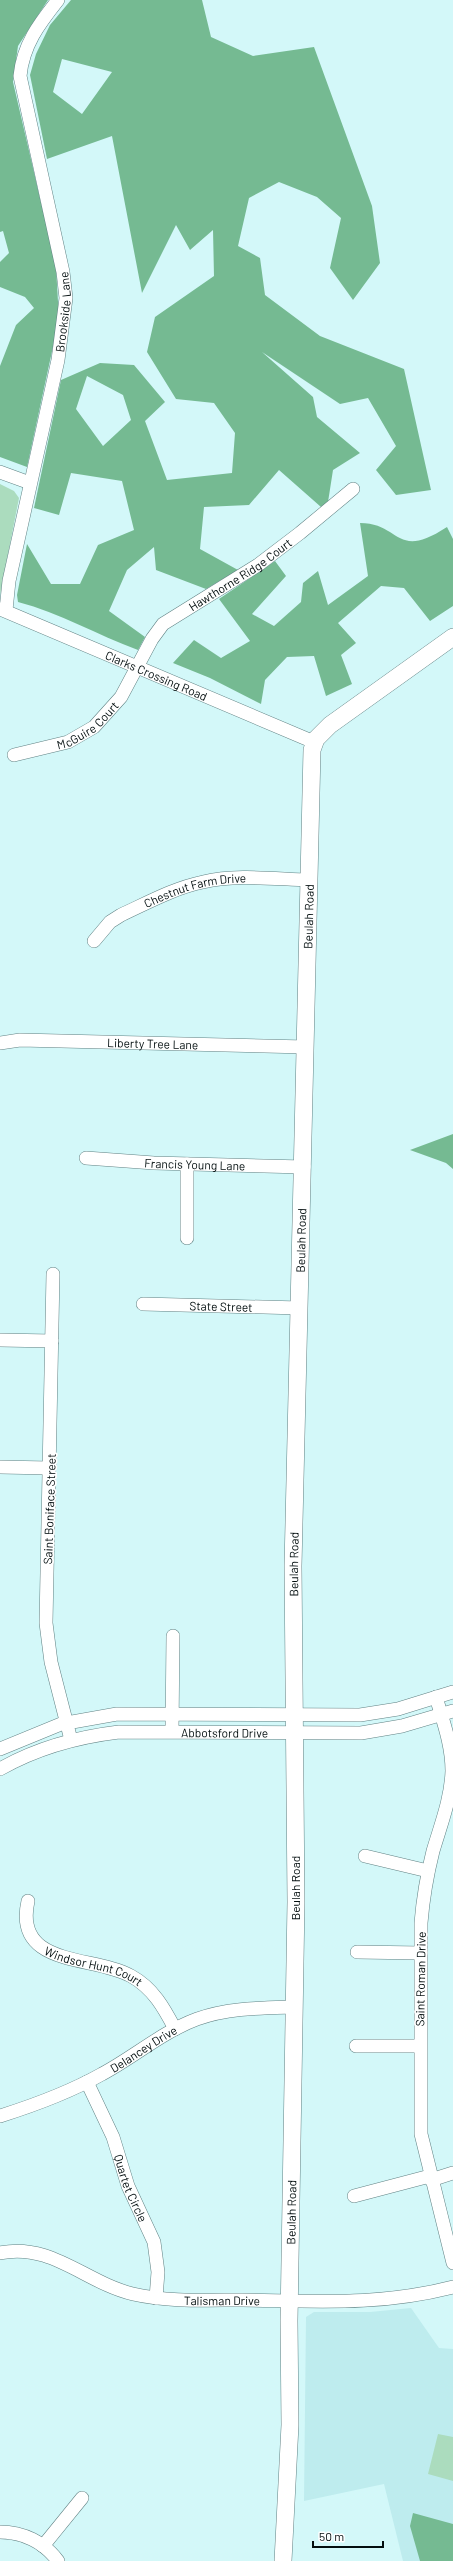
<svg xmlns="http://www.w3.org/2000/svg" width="453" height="2561" font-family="Barlow,sans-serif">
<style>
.built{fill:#beecee}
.green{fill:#abdcbe}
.forest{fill:#75ba92;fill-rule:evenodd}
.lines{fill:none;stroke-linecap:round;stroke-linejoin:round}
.minor-casing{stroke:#618284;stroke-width:14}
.major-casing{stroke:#618284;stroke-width:18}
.minor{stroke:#fff;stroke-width:13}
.major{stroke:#fff;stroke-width:17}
.labels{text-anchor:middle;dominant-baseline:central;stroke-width:3.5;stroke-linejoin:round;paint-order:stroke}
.street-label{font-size:12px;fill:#030e0f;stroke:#fff}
</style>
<rect width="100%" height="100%" fill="#d3f8f9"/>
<path class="built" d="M411,2308l28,40 14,1v212h-50l-19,-77 -80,17 2,-184 8,-5h56z"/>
<path class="green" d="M0,484l14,7 5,7 -19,97z
M438,2434l15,3v44l-25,-7z"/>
<path class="forest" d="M0,0h48l-30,46 -5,36 43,185 3,52 -32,148 -27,-10v-91l16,-41 18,-17 -9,-11 -25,-10v-25l9,-9 -6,-22 -3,1z
M71,0h131l9,37 42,19 61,-9 58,159 8,57 -27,37 -23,-32 11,-50 -24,-21 -38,-15 -30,16 -11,48 22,12 5,37 55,41 84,33 27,121 -35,5 -20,-25 20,-24 -28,-48 -28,6 -78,-52 51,45 4,20 43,36 -27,17 -5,32 -7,5 -42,-37 -30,35 -45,2 -4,42 38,21 -32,19 -50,-19 -2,-23 -27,23 -18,41 36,26 -7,13c-41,-15 -78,-37 -120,-48l-1,-7 10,-51 24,40h29l18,-39 36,-15 -12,-49 -51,-8 -12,42 -25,-7 27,-128 39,-17 34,2 31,37 -20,19 22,59 65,-7 3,-40 -21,-30 -38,-4 -29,-47 8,-35 59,-41 -1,-46 -23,20 -14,-25 -34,68 -30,-157 -65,23 -17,-84 6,-21 14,-29zM62,59l50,13 -30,42 -29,-22zM87,376l36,19 8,25 -28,26 -27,-37z
M360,523c41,0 35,38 87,4l6,12v67l-23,15 -26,-33 -23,-2 -43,37 18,20 -15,12 11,29 -26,12 -12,-40 -27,1 -22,23 -4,24 -51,-26 -37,-15 21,-23 27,18 29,-17 -31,-42 56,-38 11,15 -34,38 22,12 27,-24 2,-19 15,-12 10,34 40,-29z
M453,1134v35l-7,-6 -36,-13z
M413,2513l40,11v37h-33l-10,-35z"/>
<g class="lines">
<g class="minor-casing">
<g id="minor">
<path d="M0,472l30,11"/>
<path id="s1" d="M0,609l314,133"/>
<path id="s2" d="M6,610l3,-29 49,-221 8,-62 -3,-26 -43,-196c3,-31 19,-52 38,-76"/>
<path id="s3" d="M14,755l54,-13 26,-15 27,-30 31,-58 11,-15 95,-59 42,-32 53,-44"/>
<path id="s4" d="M94,941l16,-19 11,-7c26,-12 53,-27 82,-33 34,-8 71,-3 106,-2"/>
<path id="s5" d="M0,1043l20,-3 286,7"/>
<path id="s6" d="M86,1158l68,5 150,4"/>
<path d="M187,1164v74"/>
<path d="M53,1274l-7,349 5,39 20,78"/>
<path id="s7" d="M143,1304l157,4"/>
<path d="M0,1340l52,1"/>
<path d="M0,1467l49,1"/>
<path d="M436,1697c7,24 16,48 16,74 -1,28 -11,53 -19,80 -6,24 -10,47 -12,72v211l32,129"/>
<path d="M172,1731l1,-95"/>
<path d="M0,1749l61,-25 56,-10 243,1 38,-6 55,-17"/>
<path id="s8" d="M0,1769c37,-21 77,-32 119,-37l242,1 41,-7 51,-15"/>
<path d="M365,1856l63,15"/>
<path id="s9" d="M28,1901c-15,67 66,54 103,75 22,12 33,32 44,53"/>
<path d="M357,1952l64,1"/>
<path d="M356,2046h63"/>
<path id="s10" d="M87,2082l26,55 15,49 26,56 4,30 -2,26"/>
<path id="s11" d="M0,2116c35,-11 70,-24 102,-42 32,-17 60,-42 95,-55 31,-11 63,-11 96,-12"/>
<path d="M431,2180l22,-7"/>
<path d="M354,2196l76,-20"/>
<path id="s12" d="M0,2253c51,-11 86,30 133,41 35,8 73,6 109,6 75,1 137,6 211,-13"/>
<path d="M0,2532c23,0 44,10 58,29"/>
<path d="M43,2546l39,-48"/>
</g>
</g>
<g class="major-casing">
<g id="major">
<path id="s13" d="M283,2561l7,-136 -1,-104 7,-419 -3,-336 19,-816 4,-11 14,-14 123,-88"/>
</g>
</g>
<use href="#minor" class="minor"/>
<use href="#major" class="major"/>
</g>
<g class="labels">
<g class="street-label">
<text stroke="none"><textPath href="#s2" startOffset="304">Brookside Lane</textPath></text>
<text stroke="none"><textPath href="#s3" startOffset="302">Hawthorne Ridge Court</textPath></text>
<text stroke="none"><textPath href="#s1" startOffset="170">Clarks Crossing Road</textPath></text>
<text stroke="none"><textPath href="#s3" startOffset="81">McGuire Court</textPath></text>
<text stroke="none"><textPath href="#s4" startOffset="117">Chestnut Farm Drive</textPath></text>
<text stroke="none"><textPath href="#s13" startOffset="1645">Beulah Road</textPath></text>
<text stroke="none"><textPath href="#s5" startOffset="153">Liberty Tree Lane</textPath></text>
<text stroke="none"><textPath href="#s6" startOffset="109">Francis Young Lane</textPath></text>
<text stroke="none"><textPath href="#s13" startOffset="1321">Beulah Road</textPath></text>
<text stroke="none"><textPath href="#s7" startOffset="78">State Street</textPath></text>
<text transform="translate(49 1509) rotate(-88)">Saint Boniface Street</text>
<text stroke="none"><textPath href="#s13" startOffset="997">Beulah Road</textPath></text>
<text stroke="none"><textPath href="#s8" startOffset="231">Abbotsford Drive</textPath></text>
<text transform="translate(295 1888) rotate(-90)">Beulah Road</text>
<text stroke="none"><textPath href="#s9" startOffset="107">Windsor Hunt Court</textPath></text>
<text transform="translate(420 1979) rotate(-89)">Saint Roman Drive</text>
<text stroke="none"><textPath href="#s11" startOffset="159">Delancey Drive</textPath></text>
<text stroke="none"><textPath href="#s10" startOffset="115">Quartet Circle</textPath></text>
<text stroke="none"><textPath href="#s13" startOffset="349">Beulah Road</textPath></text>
<text stroke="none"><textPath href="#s12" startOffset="231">Talisman Drive</textPath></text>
</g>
</g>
<path d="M313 2541v6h70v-6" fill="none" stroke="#030e0f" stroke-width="2"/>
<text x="319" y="2541" font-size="12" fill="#030e0f" stroke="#ffffff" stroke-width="3" paint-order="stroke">50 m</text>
</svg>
